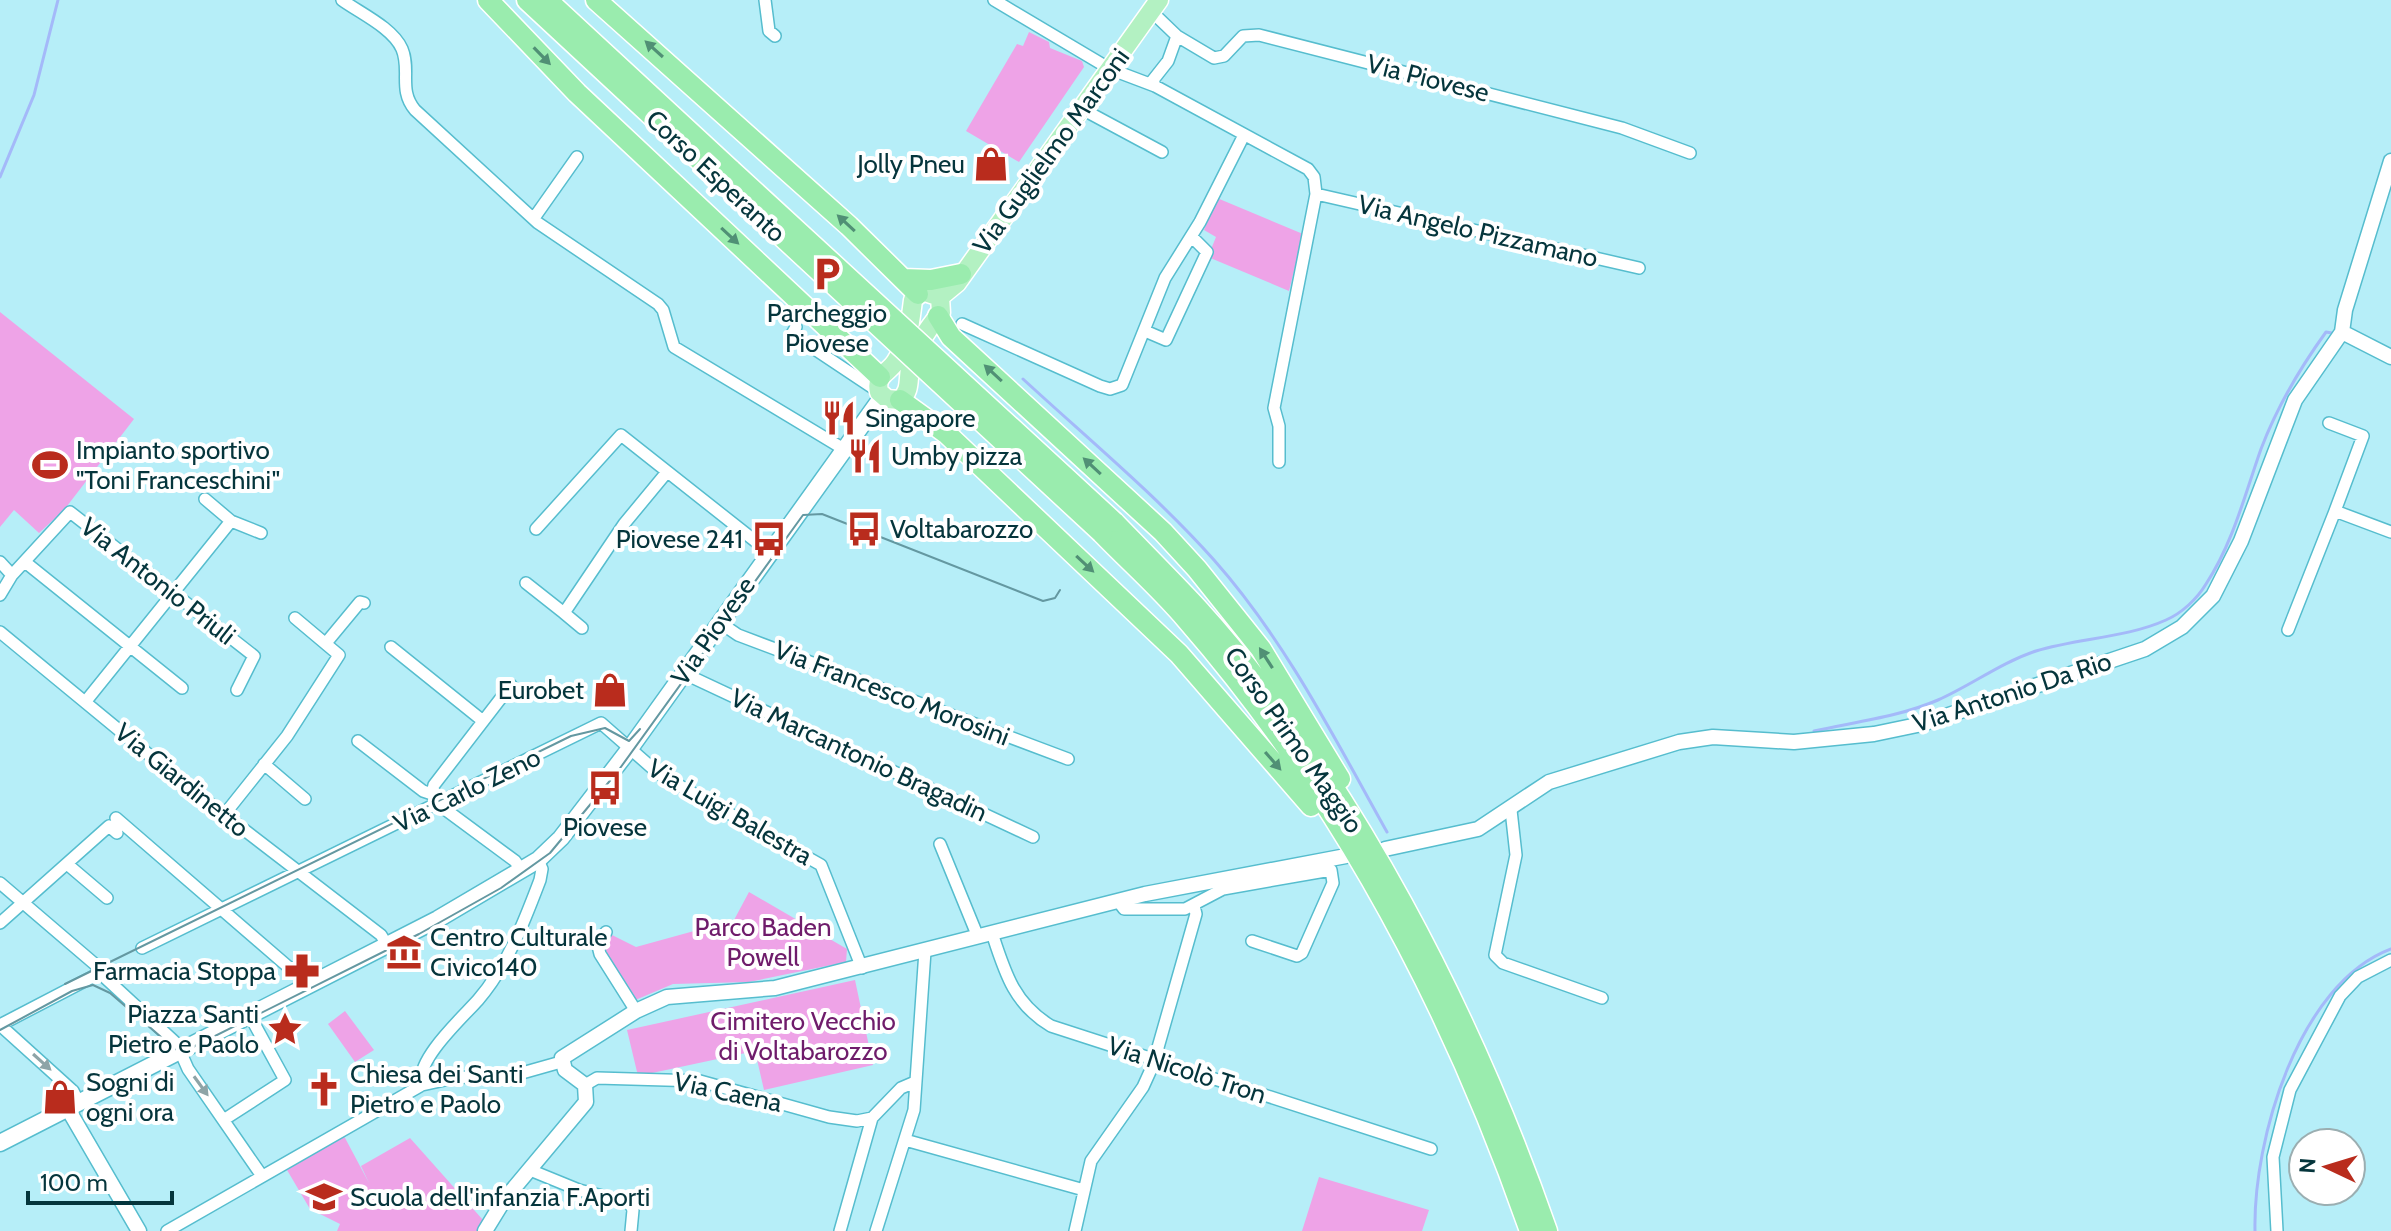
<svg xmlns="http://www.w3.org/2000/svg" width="2391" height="1231" font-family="Cabin,sans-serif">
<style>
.green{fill:#eea3e7}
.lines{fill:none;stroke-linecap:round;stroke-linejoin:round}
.stream{stroke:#a4b9f9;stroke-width:3}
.minor-casing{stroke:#56bdce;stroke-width:14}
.tertiary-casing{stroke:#56bdce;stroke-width:17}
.secondary-casing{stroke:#56bdce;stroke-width:19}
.primary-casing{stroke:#fff;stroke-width:21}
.trunk-casing{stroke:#fff;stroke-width:23}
.minor{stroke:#fff;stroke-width:11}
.tertiary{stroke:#fff;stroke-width:14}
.secondary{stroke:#fff;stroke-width:16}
.primary{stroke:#b3f1c2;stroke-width:18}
.trunk{stroke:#9aecae;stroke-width:20}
.tram{stroke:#6498a1;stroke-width:2}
.trunk-bridge-casing{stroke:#fff;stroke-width:23;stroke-linecap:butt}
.trunk-bridge{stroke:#9aecae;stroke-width:20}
.oneway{fill:#509075}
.oneway2{fill:#8ea4a7}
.labels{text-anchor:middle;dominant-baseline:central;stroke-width:8;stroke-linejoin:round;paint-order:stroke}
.street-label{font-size:26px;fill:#05353c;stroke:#fff}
.poi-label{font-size:26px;fill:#05353c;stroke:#fff;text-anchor:start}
.park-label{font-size:26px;fill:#6f1c6b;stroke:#fff}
</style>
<rect width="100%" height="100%" fill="#b6eef8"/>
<path class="green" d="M1029,32l20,10 1,6 32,13 2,6 -65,95 -53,-31 51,-87 6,2z
M1217,198l86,36 -14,57 -81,-34 8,-20 -12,-7z
M0,312l134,107 -70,91 -25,23 -25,-23 -14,17z
M749,892l98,57 -1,13 -97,20 -76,2 -40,17 -30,-48 -1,-8 8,-11 26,13 98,-27z
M855,980l18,85 -109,25 -9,-39 -117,25 -11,-46z
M345,1011l29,39 -19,12 -27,-38z
M344,1136l25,47 -8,-17 49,-28 73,82 -6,11h-140l3,-7 -30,-15 -23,-39z
M1319,1177l110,33 -7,21h-120z"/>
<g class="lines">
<path class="stream" d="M0,177l34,-82 24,-95
M1023,379c64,59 133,116 191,181 71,80 121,179 173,272
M1814,731c40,-9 85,-14 124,-31 34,-15 62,-37 98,-49 42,-13 90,-13 130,-31 16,-7 31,-21 40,-36 27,-41 39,-90 55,-135 16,-42 39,-81 65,-117l6,1
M2255,1231c-2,-91 43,-247 136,-282"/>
<g class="minor-casing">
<path id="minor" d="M342,0c18,13 51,28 60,49 9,21 -4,41 13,61l123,113 120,81 5,6 11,37 168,101
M765,0l4,31 6,5
M994,0l116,69 45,17 153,83 6,8 2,17 323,74
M1151,11l26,25 37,22 10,-2 19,-20 16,-1 363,93 68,25
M1155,86l-2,-6 15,-19 9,-25
M1082,109l80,43
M534,218l43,-61
M962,324l138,62 10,3 12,-4 43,-107 35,-56 44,-87
M796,327l-4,7 87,58
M1145,331l21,9 41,-88 -15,-15
M2329,423l34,13 -28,75
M1279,462v-36l-5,-18 42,-214
M205,499l26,22 30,12
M536,529l85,-94 148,117
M0,562l12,13
M25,562l157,126
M526,583l38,30 60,-89 43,-52
M0,595l12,-20 58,-63 184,144 -17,34
M564,613l18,15
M719,622l19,13 330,124
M2288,630l47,-119 56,21
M0,632l182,150 199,153 6,10
M326,643l34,-41 4,1
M391,647l92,74
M683,673l350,164
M86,701l145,-180
M358,741l65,50 9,3 10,13 73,54 7,10
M264,764l41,35
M432,794l2,-9 77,-100
M1511,810l5,45 -21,100 8,8 99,35
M224,815l63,-79 52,-81 -44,-37
M116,818l184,159 6,11
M940,844l38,93
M67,864l40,34
M0,883l97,83 3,7 77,71 11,25 74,107
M1118,901l6,8h61l38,-20 108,-19 2,13 -31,70 -5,3 -45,-15
M0,923l109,-97 8,7
M606,932l-8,14 2,8 36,57
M992,933c13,40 22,71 59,93l380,123
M142,948l459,-225 58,51 162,91 41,103
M0,1025l73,66 6,12
M0,1025l100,-52
M422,1085c-8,-24 41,-68 56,-85 30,-35 46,-78 62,-120l2,-11 -4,-9
M585,1085l12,-7 103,3 129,36 28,4 15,-3
M225,1119l60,-39 -35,-64
M905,1140l179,50
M530,1170l49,20 51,13 3,7 -2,21
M167,1231l255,-146 32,-7 68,-5 39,-11
M840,1231l32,-113 29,-30 14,-6
M876,1231l38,-121 11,-159
M1075,1231l16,-70 52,-74 10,-22 43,-151 -2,-8
M2277,1231l-4,-74 17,-67 50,-94 18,-19 33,-17"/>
</g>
<g class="tertiary-casing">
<path id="tertiary" d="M2342,332l3,-22 46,-149
M2342,332l49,25
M1385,849l93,-20 71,-47 130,-40 34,-5 81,5 80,-8 48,-10 223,-75 37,-22 31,-31 28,-55 54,-141 47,-68
M68,1109l71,122
M485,1231l19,-31 82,-98 -1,-17 -20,-15 -3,-12 74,-47 31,-14 108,-9 370,-94 201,-38"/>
</g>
<g class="secondary-casing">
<path id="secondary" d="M0,1143l438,-224 100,-59 23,-22 70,-91 251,-350"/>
</g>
<g class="primary-casing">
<path id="primary" d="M922,291l18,6 1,16c-13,15 -24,31 -30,51 -4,14 1,26 -11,36l-13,-1 -8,-7c-4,-18 9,-18 17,-31 13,-20 14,-38 17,-61z
M940,297l17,-14 202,-283"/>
</g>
<g class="trunk-casing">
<path id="trunk" d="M488,0l89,93 303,284
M527,0l195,181
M547,0l184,170
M596,0l253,226 69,68
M903,279l28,1 30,-6
M938,316l13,21 212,195 34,37 64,80 79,130
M900,400l47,34 232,220 132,152
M1114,522c28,29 57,58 84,87 154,170 274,407 349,622
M1102,533c28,29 59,56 85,87 155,178 266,390 343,611"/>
</g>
<use href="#minor" class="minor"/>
<use href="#tertiary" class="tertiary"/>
<use href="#secondary" class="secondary"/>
<use href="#primary" class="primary"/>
<use href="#trunk" class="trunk"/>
<path class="tram" d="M65,984l506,-248 34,-8 24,13 11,-12
M0,1030l72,-39 21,-6 17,8 65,56 10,2 234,-117 82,-46 49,-35 68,-82 185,-256 19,-1 221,87 12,-3 5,-8"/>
<g class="trunk-bridge-casing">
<path id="trunk-bridge" d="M731,170l383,352
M722,181l380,352"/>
</g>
<use href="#trunk-bridge" class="trunk-bridge"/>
</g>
<defs><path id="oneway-solid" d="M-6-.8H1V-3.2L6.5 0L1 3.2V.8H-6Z" transform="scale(2)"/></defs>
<g class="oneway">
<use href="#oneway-solid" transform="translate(654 49) rotate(-138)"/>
<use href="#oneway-solid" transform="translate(542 56) rotate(46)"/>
<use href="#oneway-solid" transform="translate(846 223) rotate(-137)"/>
<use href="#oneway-solid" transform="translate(730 236) rotate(43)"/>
<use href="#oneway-solid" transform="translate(993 373) rotate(-137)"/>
<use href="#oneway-solid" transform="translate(1092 466) rotate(-137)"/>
<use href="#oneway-solid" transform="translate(1085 564) rotate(43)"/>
<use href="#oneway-solid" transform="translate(1266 658) rotate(-123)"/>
<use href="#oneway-solid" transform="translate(1273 761) rotate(49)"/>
</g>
<g class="oneway2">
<use href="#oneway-solid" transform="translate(42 1062) rotate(42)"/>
<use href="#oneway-solid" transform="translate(201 1086) rotate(54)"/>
</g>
<defs>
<g id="shop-bare" transform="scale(2.76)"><path d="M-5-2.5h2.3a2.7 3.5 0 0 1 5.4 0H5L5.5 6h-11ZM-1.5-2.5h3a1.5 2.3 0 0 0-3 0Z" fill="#b92c1d" stroke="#fff" stroke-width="2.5" paint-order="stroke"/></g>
<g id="parking-bare" transform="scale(2.76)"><path d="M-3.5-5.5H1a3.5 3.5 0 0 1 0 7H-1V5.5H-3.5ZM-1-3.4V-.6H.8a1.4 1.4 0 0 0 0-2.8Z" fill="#b92c1d" stroke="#fff" stroke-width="2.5" paint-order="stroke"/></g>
<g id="restaurant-bare" transform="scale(2.76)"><path d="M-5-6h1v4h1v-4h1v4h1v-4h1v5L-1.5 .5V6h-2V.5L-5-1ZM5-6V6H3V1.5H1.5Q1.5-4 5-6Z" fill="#b92c1d" stroke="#fff" stroke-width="2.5" paint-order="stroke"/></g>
<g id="stadium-bare" transform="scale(2.76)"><path d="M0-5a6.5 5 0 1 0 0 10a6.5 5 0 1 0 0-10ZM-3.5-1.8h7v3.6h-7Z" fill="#b92c1d" stroke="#fff" stroke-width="2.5" paint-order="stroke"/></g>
<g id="bus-bare" transform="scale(2.76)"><path d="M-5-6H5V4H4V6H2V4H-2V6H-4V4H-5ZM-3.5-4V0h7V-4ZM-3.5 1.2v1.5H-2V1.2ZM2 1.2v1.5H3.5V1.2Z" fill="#b92c1d" stroke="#fff" stroke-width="2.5" paint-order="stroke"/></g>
<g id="museum-bare" transform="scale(2.76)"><path d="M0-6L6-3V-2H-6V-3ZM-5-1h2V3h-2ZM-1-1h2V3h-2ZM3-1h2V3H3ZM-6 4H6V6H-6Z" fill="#b92c1d" stroke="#fff" stroke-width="2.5" paint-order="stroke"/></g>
<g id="pharmacy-bare" transform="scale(2.76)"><path d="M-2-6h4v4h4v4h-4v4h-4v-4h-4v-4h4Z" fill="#b92c1d" stroke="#fff" stroke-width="2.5" paint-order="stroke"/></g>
<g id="sight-bare" transform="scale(2.76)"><path d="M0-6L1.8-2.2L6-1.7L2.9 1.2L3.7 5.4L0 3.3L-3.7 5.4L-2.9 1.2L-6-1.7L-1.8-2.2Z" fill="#b92c1d" stroke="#fff" stroke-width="2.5" paint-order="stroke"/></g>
<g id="church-bare" transform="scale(2.76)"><path d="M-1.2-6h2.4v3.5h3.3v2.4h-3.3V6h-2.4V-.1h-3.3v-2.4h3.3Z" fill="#b92c1d" stroke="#fff" stroke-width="2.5" paint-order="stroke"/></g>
<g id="school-bare" transform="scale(2.76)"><path d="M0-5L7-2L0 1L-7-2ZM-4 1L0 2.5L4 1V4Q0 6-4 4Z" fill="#b92c1d" stroke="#fff" stroke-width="2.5" paint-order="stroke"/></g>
</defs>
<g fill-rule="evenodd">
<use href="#shop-bare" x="991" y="164"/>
<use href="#parking-bare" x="827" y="274"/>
<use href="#restaurant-bare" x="839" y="418"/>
<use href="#restaurant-bare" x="865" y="456"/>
<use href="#stadium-bare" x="50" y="465"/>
<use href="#bus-bare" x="864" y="529"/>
<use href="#bus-bare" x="769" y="539"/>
<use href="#shop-bare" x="610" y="690"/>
<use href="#bus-bare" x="605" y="788"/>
<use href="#museum-bare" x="404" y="952"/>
<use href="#pharmacy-bare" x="302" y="971"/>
<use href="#sight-bare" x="285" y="1029"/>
<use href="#church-bare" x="324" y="1089"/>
<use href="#shop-bare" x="60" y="1097"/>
<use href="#school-bare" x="324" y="1197"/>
</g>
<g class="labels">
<g class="street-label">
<text transform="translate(1428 78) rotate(14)">Via Piovese</text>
<text transform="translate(1051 151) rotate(-54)">Via Guglielmo Marconi</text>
<text transform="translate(716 176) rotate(43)">Corso Esperanto</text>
<text transform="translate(1478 231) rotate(13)">Via Angelo Pizzamano</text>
<text transform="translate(158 581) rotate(38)">Via Antonio Priuli</text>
<text transform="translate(713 631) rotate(-55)">Via Piovese</text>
<text transform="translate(2012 692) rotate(-18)">Via Antonio Da Rio</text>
<text transform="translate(892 693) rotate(21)">Via Francesco Morosini</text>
<text transform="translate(1294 740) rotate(55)">Corso Primo Maggio</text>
<text transform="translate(859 755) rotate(25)">Via Marcantonio Bragadin</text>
<text transform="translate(182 780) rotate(39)">Via Giardinetto</text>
<text transform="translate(467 790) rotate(-26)">Via Carlo Zeno</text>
<text transform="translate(730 812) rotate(30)">Via Luigi Balestra</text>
<text transform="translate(1187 1070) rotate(18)">Via Nicolò Tron</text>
<text transform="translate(728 1092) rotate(12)">Via Caena</text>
</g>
<g class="poi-label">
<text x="965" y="164" text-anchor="end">Jolly Pneu</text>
<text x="827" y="313" text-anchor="middle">Parcheggio<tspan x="827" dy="30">Piovese</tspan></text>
<text x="865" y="418">Singapore</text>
<text x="76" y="450">Impianto sportivo<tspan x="76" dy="30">"Toni Franceschini"</tspan></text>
<text x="891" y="456">Umby pizza</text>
<text x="890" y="529">Voltabarozzo</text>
<text x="743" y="539" text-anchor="end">Piovese 241</text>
<text x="584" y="690" text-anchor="end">Eurobet</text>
<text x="605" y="827" text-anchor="middle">Piovese</text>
<text x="430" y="937">Centro Culturale<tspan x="430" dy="30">Civico140</tspan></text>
<text x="276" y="971" text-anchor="end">Farmacia Stoppa</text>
<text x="259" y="1014" text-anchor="end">Piazza Santi<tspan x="259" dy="30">Pietro e Paolo</tspan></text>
<text x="350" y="1074">Chiesa dei Santi<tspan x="350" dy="30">Pietro e Paolo</tspan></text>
<text x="86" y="1082">Sogni di<tspan x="86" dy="30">ogni ora</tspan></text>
<text x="350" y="1197">Scuola dell'infanzia F.Aporti</text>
</g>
<g class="park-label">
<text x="763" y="927">Parco Baden<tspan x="763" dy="30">Powell</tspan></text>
<text x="803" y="1021">Cimitero Vecchio<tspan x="803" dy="30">di Voltabarozzo</tspan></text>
</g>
</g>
<g transform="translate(2327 1167) rotate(274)"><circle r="38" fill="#ffffff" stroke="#9baeb1" stroke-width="2"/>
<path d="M0-6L14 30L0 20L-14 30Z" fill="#b92c1d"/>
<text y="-12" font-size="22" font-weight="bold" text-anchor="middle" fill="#05353c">N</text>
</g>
<path d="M28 1191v12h144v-12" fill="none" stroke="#05353c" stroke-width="4"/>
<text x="40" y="1191" font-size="24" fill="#05353c" stroke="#ffffff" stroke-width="6" paint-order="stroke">100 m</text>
</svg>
